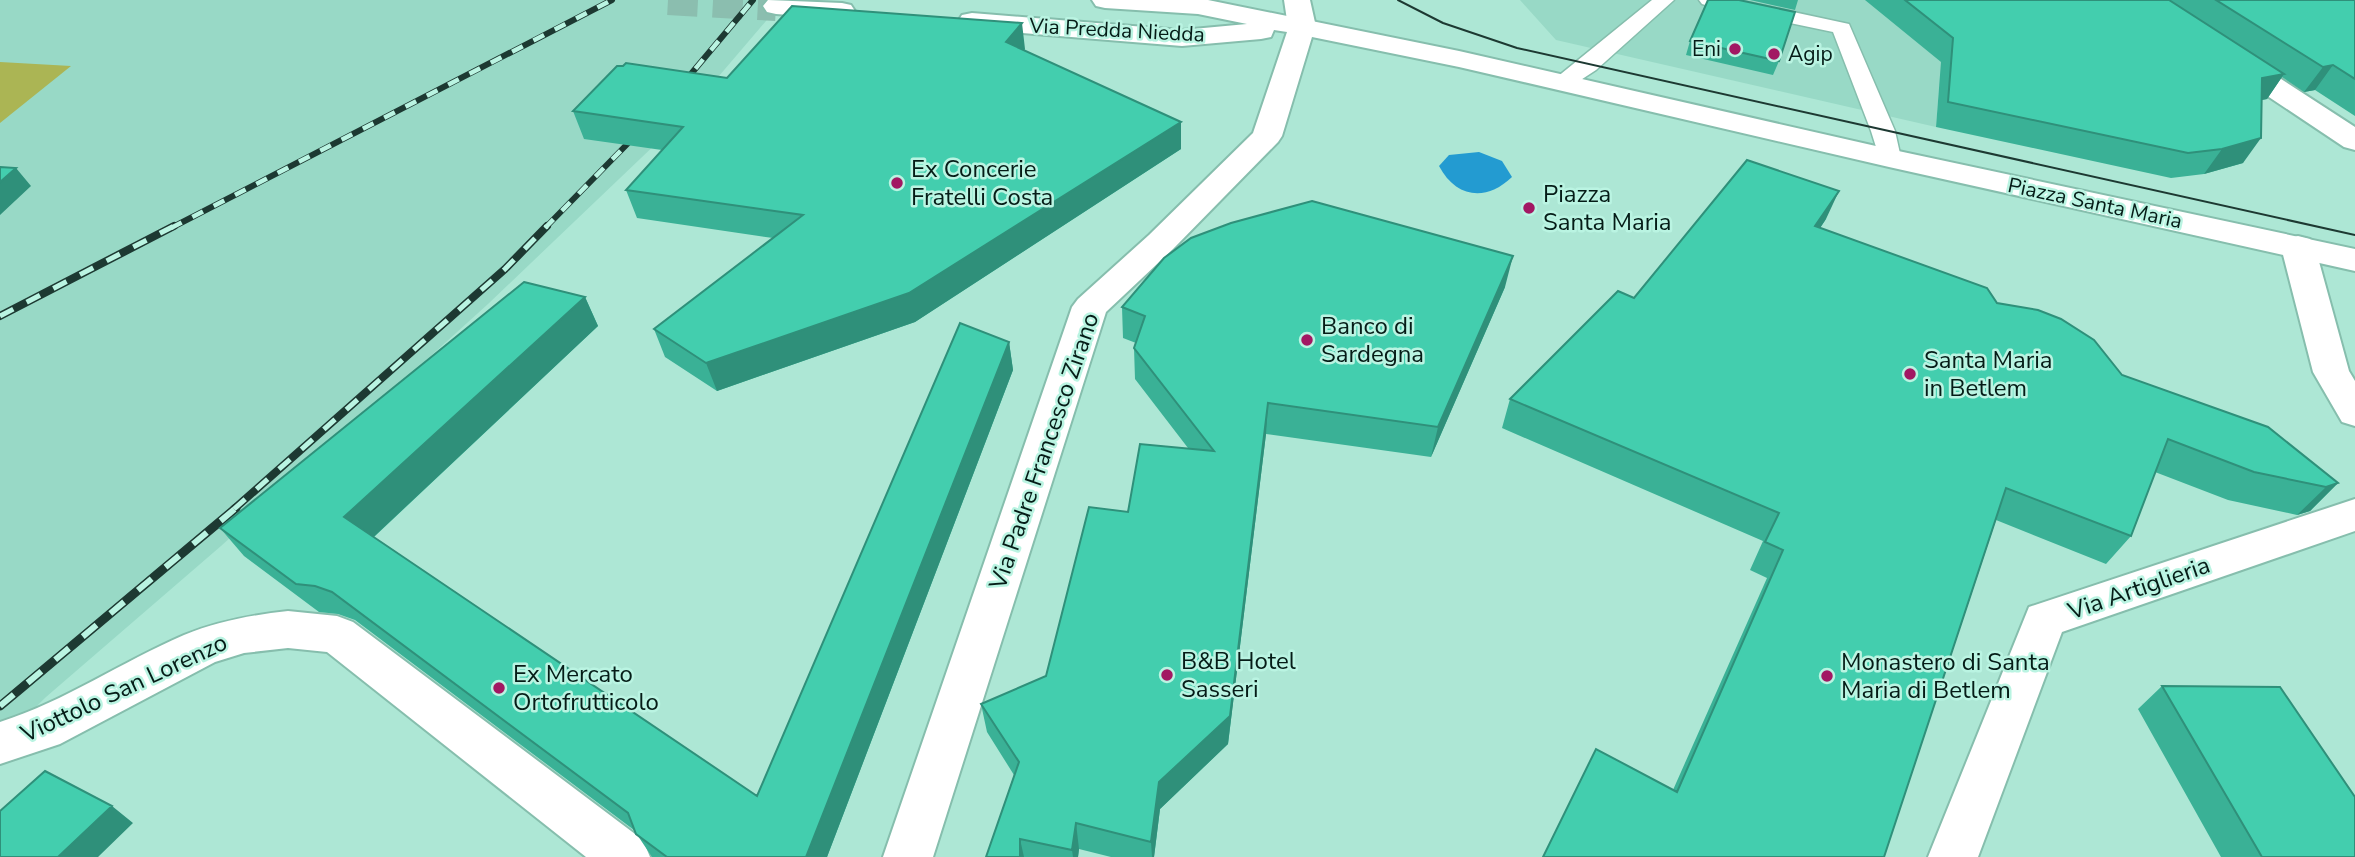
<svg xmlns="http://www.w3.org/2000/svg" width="2355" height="857" font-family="'Nunito Sans',sans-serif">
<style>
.built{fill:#98d9c6}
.green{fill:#abb554}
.water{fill:#239bd1}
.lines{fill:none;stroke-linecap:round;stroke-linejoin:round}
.secondary-tunnel{stroke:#8bbeaf;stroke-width:30;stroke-dasharray:30 15;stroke-linecap:butt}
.service-casing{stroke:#86bead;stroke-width:3}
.minor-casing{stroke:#86bead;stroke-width:4}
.tertiary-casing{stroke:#86bead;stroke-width:4}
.secondary-casing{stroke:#86bead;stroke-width:4}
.service{fill:#fff;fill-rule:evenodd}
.minor{fill:#fff;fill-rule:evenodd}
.tertiary{fill:#fff;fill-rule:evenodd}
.secondary{fill:#fff;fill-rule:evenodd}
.tram{stroke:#1d3932;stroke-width:2}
.rail-far2-casing{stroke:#1d3932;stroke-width:6}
.rail-far1-casing{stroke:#1d3932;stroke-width:8}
.rail-casing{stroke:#1d3932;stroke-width:9}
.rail-far2{stroke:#baf4e2;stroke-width:4.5;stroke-dasharray:12;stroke-linecap:butt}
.rail-far1{stroke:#baf4e2;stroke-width:5;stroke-dasharray:15;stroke-linecap:butt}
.rail{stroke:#baf4e2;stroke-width:6;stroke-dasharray:18;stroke-linecap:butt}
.wall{fill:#3ab196}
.shaded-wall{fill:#2f907a}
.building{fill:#43ceae;stroke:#2f907a;stroke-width:2}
.poi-dot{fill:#a21863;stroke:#baf4e2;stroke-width:2.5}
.labels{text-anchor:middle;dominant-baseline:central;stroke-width:5;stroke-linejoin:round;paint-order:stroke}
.far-street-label{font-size:21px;fill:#051c17;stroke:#baf4e2}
.far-poi-label{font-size:21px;fill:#051c17;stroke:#baf4e2;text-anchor:end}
.poi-label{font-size:24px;fill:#051c17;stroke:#baf4e2;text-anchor:start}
.street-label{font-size:24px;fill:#051c17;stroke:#baf4e2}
</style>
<rect width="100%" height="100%" fill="#ade7d5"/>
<path class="built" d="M0,0h781l-15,21 -82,96 -196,187 -267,242 -175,151 -46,45z
M1520,0h347l78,65 -6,23 -3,39 -380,-87z"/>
<path class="green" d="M0,62l71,4 -71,57z"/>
<path class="water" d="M1479,152l23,9 10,16c-26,25 -56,21 -73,-11l10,-11z"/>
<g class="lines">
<path class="secondary-tunnel" d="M668,0l108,6"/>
<g class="service-casing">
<path id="service" d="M1652,0h22l-78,70 -26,17h-16l-3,-5z
M1699,0h39l111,24 46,107 6,27 -4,5 -8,2 -8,-2 -10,-32 -38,-99 -124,-26 -7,-2z"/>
</g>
<g class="minor-casing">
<path id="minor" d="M2298,236l12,3 5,8 34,124 6,10v45l-13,-4 -29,-50 -32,-125 5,-8z
M2355,499v32l-293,101 -84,225h-50l101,-250z
M288,611l49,5 16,6 290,218 7,17h-64l-259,-205 -39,-4 -44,5 -29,9 -155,82 -60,20v-42c66,-21 121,-60 184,-87 34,-14 68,-20 104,-24z"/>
</g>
<g class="tertiary-casing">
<path id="tertiary" d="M1284,0h26l6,27 -4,6 -10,2 -10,-2 -4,-6z
M2231,51l10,2 114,74v23l-11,-3 -123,-82 -4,-6 4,-6z"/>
</g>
<g class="secondary-casing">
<path id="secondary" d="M768,0l74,3 9,2 4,6 -4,6 -9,2 -66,-5 -9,-2 -4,-6z
M1092,0h116l251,51 430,98 466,100v22l-466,-104 -430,-100 -147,-30 -30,99 -4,6 -105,107 -67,63 -173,545h-50l189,-550 6,-8 71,-64 104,-102 34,-101 -13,-2 -3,7 -10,2 -79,7 -210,-17 -10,-2 -4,-6 4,-6 10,-2 210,17 65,-6 -49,-10 -93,-6 -9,-2z"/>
</g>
<use href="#service" class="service"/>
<use href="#minor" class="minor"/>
<use href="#tertiary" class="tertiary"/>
<use href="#secondary" class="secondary"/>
<path class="tram" d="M1398,0l45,23 74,25 838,187"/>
<g class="rail-far2-casing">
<path id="rail-far2" d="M680,87l73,-87
M171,228l441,-228
M545,228l95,-97"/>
</g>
<g class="rail-far1-casing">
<path id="rail-far1" d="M0,316l174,-90
M234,509l271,-240 42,-43"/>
</g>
<g class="rail-casing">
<path id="rail" d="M0,706l236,-198"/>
</g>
<use href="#rail-far2" class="rail-far2"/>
<use href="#rail-far1" class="rail-far1"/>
<use href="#rail" class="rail"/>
</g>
<path class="wall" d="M1750,0h48l-3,10z
M1865,0h490v116l-40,-26 -11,2 -22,-15 -15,22 -5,1 -19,63 -39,11 -33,4 -235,-51 5,-65z
M1690,41l89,20 -6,14 -87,-20z
M1025,49l-1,1 157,99 -266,173 -198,69 -52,-34 -11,-28 119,-91 -136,-20 -11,-28 36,-40 -78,-11 -11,-28 154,-33z
M1826,219l-6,9 177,75 125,72 216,108 -28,28 -13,4 -69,-15 -73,-28 -24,64 -25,28 -110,-44 -112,337h-341l130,-67 94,-212 -17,-8 13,-29 -261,-113 8,-29 124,-101z
M1505,287l-74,170 -165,-23 -38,310 -68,65 -6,48h-43l-32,-8 -1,8h-92l28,-82 -27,-43 -6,-28 65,-28 82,-164 60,-64 -53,-69 -1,-31 2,-5 -13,-5 -1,-31z
M585,297l13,29 -224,211 383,259 252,-454 4,28 -186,487h-175l-18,-27 -279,-210 -17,-6 -19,-2 -75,-56 -24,-28z
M2162,686l193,171h-134l-83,-148z"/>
<path class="shaded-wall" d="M1022,23l3,26 -16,19 -3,-26z
M2333,65l-18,25 -11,2 19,-25z
M2284,74l-17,25 -23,4 18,-25z
M1181,122v27l-266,173 -198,69 -11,-28z
M2261,138l-18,25 -39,11 18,-25z
M16,168l15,18 -31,29v-33z
M1839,191l-13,28 -24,36 13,-29z
M1513,256l-8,31 -74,170 7,-30z
M585,297l13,29 -233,219 -21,-28z
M1009,342l4,28 -186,487h-21z
M1268,403l-2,31 -38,310 -68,65 -6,48h-2l-1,-15 8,-60z
M2338,483l-28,28 -13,4 29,-28z
M112,806l21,17 -35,34h-40z
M1076,823l3,26 -1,8h-5l-1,-7z
M1020,839l4,18h-4z"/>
<path class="building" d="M1708,0h31l56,12 -16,49 -89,-20z
M1905,0h264l115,74 -22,4 -1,60 -39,11 -34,4 -240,-51 5,-64z
M2216,0h139v79l-22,-14 -10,2z
M792,6l230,17 -16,19 175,80 -272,171 -203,70 -52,-34 149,-114 -177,-25 57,-63 -110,-16 44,-45h6l3,-3 101,15z
M1747,160l92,31 -24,35 172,62 10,15 41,7 23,9 33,21 28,35 146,52 70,56 -12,4 -72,-15 -86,-33 -37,97 -125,-48 -122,369h-341l53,-108 81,43 106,-242 -18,-8 14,-29 -269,-114 108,-108 16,7z
M0,167l16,1 -16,14z
M1312,201l201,55 -75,171 -170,-24 -38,313 -71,66 -8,60 -75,-19 -4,27 -52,-11v18h-34l33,-95 -38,-58 65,-28 43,-169 39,5 12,-68 74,7 -80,-103 11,-32 -23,-9 42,-49 27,-20 40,-15z
M524,282l61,15 -241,220 413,279 203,-473 49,19 -203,515h-139l-31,-23 -8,-21 -296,-221 -17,-6 -19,-2 -76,-56z
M2162,686l118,1 75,110v60h-93z
M45,771l67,35 -54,51h-58v-46z"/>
<g class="poi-dot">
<circle cx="1735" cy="49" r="7"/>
<circle cx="1774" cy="54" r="7"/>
<circle cx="897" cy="183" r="7"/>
<circle cx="1529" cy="208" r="7"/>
<circle cx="1307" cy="340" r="7"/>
<circle cx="1910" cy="374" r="7"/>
<circle cx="1167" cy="675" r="7"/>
<circle cx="1827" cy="676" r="7"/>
<circle cx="499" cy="688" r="7"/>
</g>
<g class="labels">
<g class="far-street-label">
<text transform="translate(1117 30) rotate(3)">Via Predda Niedda</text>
<text transform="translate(2095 203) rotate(12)">Piazza Santa Maria</text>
</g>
<g class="far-poi-label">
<text x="1721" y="49">Eni</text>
<text x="1788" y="54" text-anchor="start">Agip</text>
</g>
<g class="poi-label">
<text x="911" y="169">Ex Concerie<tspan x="911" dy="28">Fratelli Costa</tspan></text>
<text x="1543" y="194">Piazza<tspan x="1543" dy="28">Santa Maria</tspan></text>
<text x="1321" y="326">Banco di<tspan x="1321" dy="28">Sardegna</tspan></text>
<text x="1924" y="360">Santa Maria<tspan x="1924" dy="28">in Betlem</tspan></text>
<text x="1181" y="661">B&amp;B Hotel<tspan x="1181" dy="28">Sasseri</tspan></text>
<text x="1841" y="662">Monastero di Santa<tspan x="1841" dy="28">Maria di Betlem</tspan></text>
<text x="513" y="674">Ex Mercato<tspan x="513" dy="28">Ortofrutticolo</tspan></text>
</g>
<g class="street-label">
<text transform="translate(1044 451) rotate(-71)">Via Padre Francesco Zirano</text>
<text transform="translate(2139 588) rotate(-19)">Via Artiglieria</text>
<text transform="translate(124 688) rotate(-25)">Viottolo San Lorenzo</text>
</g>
</g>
</svg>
